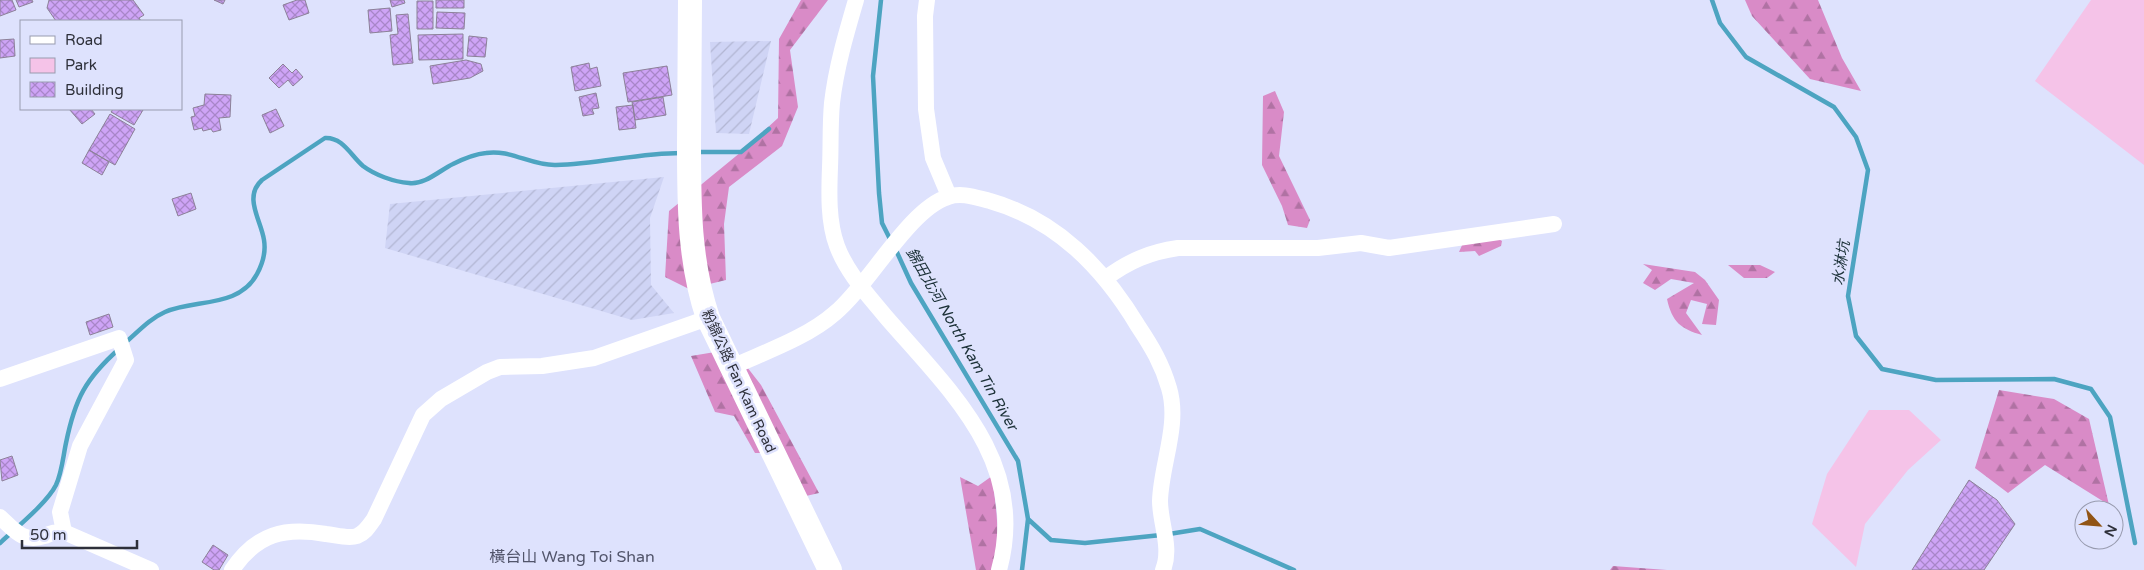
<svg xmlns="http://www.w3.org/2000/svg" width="2144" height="570" viewBox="0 0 2144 570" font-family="'Varela Round','Noto Sans TC',sans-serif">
<defs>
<pattern id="industrial-furrows" width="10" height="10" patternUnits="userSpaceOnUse" patternTransform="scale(1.25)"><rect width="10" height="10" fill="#cfd4f5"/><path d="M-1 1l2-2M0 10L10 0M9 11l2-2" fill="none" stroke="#b2b6d3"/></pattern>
<pattern id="forest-firs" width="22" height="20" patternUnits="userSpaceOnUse" patternTransform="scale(1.25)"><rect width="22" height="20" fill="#d98bc7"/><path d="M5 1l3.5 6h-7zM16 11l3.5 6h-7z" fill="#b072a3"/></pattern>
<pattern id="building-cross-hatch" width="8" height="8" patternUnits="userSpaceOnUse" patternTransform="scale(1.25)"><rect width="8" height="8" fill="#cea4f6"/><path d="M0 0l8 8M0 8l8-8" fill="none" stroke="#a886c8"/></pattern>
</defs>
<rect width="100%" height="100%" fill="#dee2fd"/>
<path fill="url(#industrial-furrows)" d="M 771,41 L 749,134 L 716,133 L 710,42 Z
M 664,177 L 650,218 L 651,285 L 674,313 L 632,320 L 385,248 L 390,204 Z"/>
<path fill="#f5c3e8" d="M 2091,0 L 2144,0 L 2144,165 L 2035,81 Z
M 1869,410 L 1909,410 L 1941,440 L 1908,470 L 1865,524 L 1856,567 L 1812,524 L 1827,474 Z"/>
<path fill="url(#forest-firs)" d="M 801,0 L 828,0 L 790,50 L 798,107 L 782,146 L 729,187 L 724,224 L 726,280 L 689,289 L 665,277 L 669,211 L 741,152 L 778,118 L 779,39 Z
M 1745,0 L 1818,0 L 1842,58 L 1861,91 L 1810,79 L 1752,16 Z
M 1275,91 L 1284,112 L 1279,156 L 1310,220 L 1307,228 L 1288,225 L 1282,206 L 1262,165 L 1263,96 Z
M 1487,233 L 1502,241 L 1501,246 L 1479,256 L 1475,251 L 1459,252 L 1463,243 Z
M 1643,264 L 1695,272 L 1705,280 L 1719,300 L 1716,325 L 1702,324 L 1707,304 L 1691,300 L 1686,313 L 1702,335 C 1681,329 1672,322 1667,299 L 1694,283 L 1671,279 L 1655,290 L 1643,283 L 1652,270 Z
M 1728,265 L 1760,265 L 1775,272 L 1767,278 L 1744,278 Z
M 733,349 L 761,385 L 819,493 L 806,496 L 785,452 L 755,453 L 734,416 L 715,412 L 691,356 Z
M 1999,390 L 2054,399 L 2089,419 L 2109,505 L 2045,465 L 2008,493 L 1975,468 Z
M 992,476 C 995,499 1003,550 992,570 L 976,570 L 960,477 L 978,486 Z
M 1613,566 L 1667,570 L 1610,570 Z"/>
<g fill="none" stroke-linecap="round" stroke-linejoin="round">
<path stroke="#4da4c1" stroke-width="4.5" d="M 881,0 L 873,76 L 879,193 L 882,223 L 891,241
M 1712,0 L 1720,23 L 1746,57 L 1834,107 L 1856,137 L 1868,170 L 1848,296 L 1856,336 L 1882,369 L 1936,380 L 2054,379 L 2091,389 L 2110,417 L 2135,543
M 696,152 L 741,152 L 769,129
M 895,248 L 911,283 L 1018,461 L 1028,519 L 1022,570
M 125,343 C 138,332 149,319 165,312 C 195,299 239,308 257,274 C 263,263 266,252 264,240 C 261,220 243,197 262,180 L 325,138 C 343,137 351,156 363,166 C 375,175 394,182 409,183 C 425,185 440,170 453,164 C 463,159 475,154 486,153 C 510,149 532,166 556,165 C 598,164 639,153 681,153
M 1028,519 L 1051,540 L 1085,543 L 1161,535
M 1169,534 L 1200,529 L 1294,570
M 0,543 C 16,528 47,503 56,485 C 62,472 63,457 66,443 C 75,399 85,379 120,348"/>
</g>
<path fill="url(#building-cross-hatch)" stroke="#8c8198" d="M 0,0 L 12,0 L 16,10 L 0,16 Z
M 16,0 L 32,0 L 33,2 L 19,7 Z
M 49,0 L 133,0 L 144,15 L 139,18 L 141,21 L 56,21 L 47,8 Z
M 214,0 L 225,0 L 223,4 Z
M 297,0 L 305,0 L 309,13 L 289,20 L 283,5 Z
M 390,0 L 404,0 L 405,3 L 392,7 Z
M 436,0 L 464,0 L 464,8 L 436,8 Z
M 417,1 L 433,1 L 433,29 L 417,29 Z
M 390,8 L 392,31 L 370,33 L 368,10 Z
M 437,12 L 465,13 L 464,29 L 436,28 Z
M 408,14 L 413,63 L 393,65 L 390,35 L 398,34 L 396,15 Z
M 463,34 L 463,59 L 419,60 L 418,35 Z
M 469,36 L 487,38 L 485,57 L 467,56 Z
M 14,39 L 15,56 L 0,58 L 0,40 Z
M 466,60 L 481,64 L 483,71 L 470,78 L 433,84 L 430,66 Z
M 589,63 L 590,69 L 597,67 L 601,86 L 575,91 L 571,67 Z
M 283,64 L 292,73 L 296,69 L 303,77 L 293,86 L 288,80 L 279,88 L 269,78 Z
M 667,66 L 672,95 L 628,102 L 623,73 Z
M 596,93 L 599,108 L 592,109 L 594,114 L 583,116 L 579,97 Z
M 205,94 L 231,95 L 230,117 L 219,118 L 221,130 L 213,132 L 211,129 L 203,131 L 202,128 L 194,130 L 191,117 L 195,116 L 193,108 L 204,105 Z
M 663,97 L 666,115 L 635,120 L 632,102 Z
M 633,105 L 636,128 L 619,130 L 616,107 Z
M 69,109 L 91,109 L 95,114 L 82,124 Z
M 113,109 L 140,109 L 143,110 L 134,125 L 111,112 Z
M 276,109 L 284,126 L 270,133 L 262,115 Z
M 110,114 L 135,129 L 115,165 L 89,150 Z
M 89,150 L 109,162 L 102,175 L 82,163 Z
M 191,193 L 196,209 L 178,216 L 172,199 Z
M 109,314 L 113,327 L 90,335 L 86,322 Z
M 12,456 L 18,475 L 2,481 L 0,460 Z
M 1969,480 L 1997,500 L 2015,524 L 1984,570 L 1912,570 Z
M 213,545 L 228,555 L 219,570 L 214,570 L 202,562 Z"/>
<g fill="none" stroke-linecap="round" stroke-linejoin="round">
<path stroke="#fff" stroke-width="16" d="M 856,0 C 846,34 836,68 832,103 C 830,124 831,146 830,167 C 829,193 828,222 837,246 C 847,273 868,295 886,317 C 950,391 1029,462 999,570
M 927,0 L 925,16 L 926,109 L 933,158 L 949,196
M 1106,278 C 1129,261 1150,252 1178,248 L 1318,248 L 1361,243 L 1389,248 L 1554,224
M 732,367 C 765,352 808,337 835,313 C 869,285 909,209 948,197 C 962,192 977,198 990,201 C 1057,220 1103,268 1138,326 C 1152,347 1162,364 1169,388 C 1180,425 1161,464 1160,501 C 1160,523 1172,548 1163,570
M 0,379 L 119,338 L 126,360 L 80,446 L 60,512 L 64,532
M 0,517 C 15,531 23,543 45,536 C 51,533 57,531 64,532 L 151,570
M 232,570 C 257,533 285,527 326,534 C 336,535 348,539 357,536 C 365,533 369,526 374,519 L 423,415 L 441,399 L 487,372 L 500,367 L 542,366 L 594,358 L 708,318"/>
<path stroke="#fff" stroke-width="24" d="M 690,0 C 690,48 689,97 689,145 C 689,204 689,262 708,318 L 830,570"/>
</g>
<g text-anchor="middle" stroke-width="5" stroke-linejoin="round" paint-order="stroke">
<g font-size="14" fill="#2e303a" stroke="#dee2fd">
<text transform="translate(739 381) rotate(65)" y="5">粉錦公路 Fan Kam Road</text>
</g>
<g font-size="15" font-style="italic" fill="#1b3037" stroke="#dee2fd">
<text transform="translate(1841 263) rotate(-81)" y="5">水淋坑</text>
<text transform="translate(962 339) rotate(60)" y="5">錦田北河 North Kam Tin River</text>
</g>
<g font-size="16" fill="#52556b" stroke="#dee2fd">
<text x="572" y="562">橫台山 Wang Toi Shan</text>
</g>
</g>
<rect x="20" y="20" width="162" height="90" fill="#dee2fd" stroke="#989baf"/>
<rect x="30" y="36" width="25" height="8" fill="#ffffff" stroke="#989baf"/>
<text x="65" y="45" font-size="15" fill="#2e303a">Road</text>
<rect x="30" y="58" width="25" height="15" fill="#f5c3e8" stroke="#989baf"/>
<text x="65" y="70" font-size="15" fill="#2e303a">Park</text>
<rect x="30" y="82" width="25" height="15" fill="url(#building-cross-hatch)" stroke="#989baf"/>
<text x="65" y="95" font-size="15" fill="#2e303a">Building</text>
<g transform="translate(2099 525) rotate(116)"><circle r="24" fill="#dee2fd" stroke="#989baf"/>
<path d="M0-4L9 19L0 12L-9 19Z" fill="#915415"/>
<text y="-8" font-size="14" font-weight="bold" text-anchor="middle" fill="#2e303a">N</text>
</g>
<path d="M22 540v8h115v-8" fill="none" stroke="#2e303a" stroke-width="2.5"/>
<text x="30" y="540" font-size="15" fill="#2e303a" stroke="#dee2fd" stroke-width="4" paint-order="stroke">50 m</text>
</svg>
